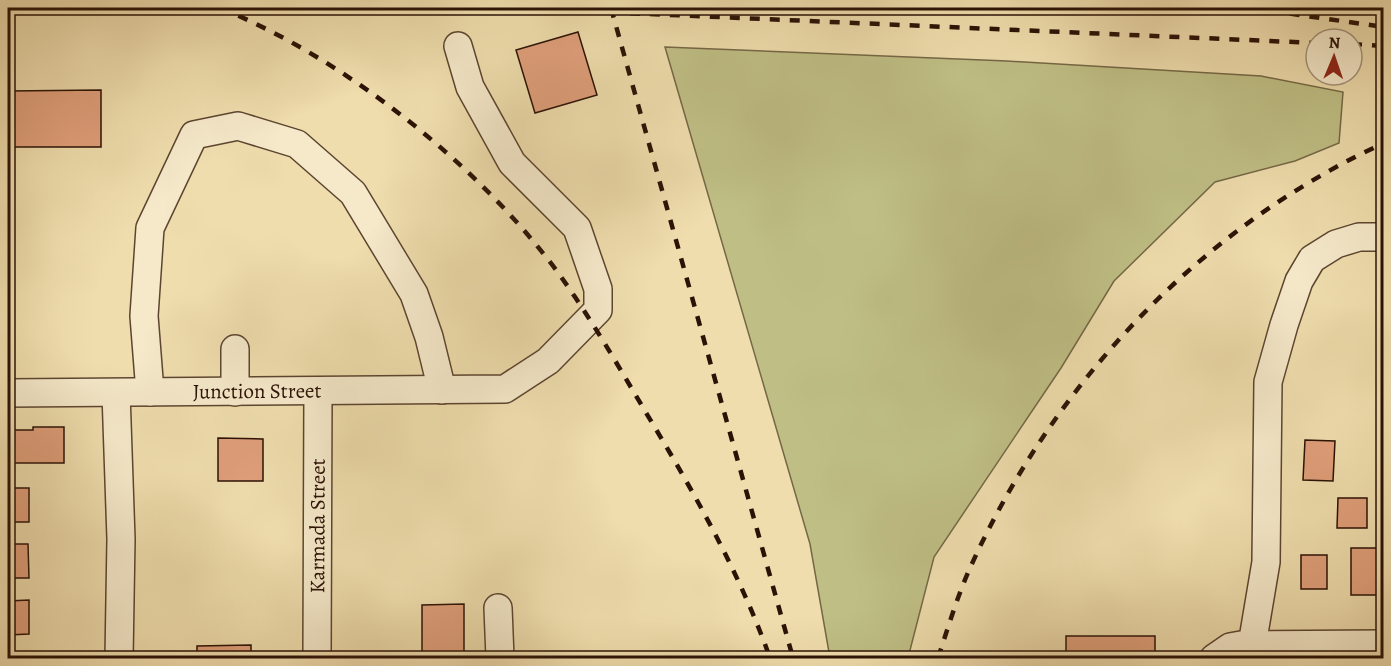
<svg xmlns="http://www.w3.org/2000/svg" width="1391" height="666" viewBox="0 0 1391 666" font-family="Alegreya,serif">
<rect width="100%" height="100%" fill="#efddad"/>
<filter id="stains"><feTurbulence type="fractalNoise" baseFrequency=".00333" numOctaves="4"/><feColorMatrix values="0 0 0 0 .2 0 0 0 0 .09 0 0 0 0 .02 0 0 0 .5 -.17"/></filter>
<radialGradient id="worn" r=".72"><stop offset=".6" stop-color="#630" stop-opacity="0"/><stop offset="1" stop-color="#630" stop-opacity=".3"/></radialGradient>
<path fill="#bfbf85" stroke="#756846" stroke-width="1.5" d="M 665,47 L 1007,61 L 1261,76 L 1343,92 L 1339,143 L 1295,161 L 1215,182 L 1114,281 L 1061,368 L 934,557 L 908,658 L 830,658 L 810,544 Z"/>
<path fill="#df9f7a" stroke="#2b1206" stroke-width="1.5" d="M 578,32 L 597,95 L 535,113 L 516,50 Z
M 101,90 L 101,147 L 8,147 L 8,91 Z
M 33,427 L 64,427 L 64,463 L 8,463 L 8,430 L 33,430 Z
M 218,438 L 263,439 L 263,481 L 218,481 Z
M 1305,440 L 1335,441 L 1333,481 L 1303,480 Z
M 8,488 L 29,488 L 29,522 L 8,522 Z
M 1338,498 L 1367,498 L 1367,528 L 1337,528 Z
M 8,544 L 28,544 L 29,578 L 8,578 Z
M 1351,548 L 1384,548 L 1384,595 L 1351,595 Z
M 1301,555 L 1327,555 L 1327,589 L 1301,589 Z
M 29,600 L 29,634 L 8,635 L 8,601 Z
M 464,604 L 464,658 L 422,658 L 422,605 Z
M 1066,636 L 1155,636 L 1155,658 L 1066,658 Z
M 251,645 L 251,658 L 197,658 L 197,646 Z"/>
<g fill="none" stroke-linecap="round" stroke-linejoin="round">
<g stroke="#5c4530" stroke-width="30">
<g id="minor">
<path d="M 150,392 L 144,316 L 150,228 L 194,135 L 238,126 L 297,144 L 353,193 L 414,294 L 429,337 L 442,390"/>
<path d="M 235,392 L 235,349"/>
<path id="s1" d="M 8,393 L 505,389 L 548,361 L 598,310 L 598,289 L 577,228 L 512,163 L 470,87 L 458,46"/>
<path d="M 116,393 L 121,539 L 119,658"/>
<path d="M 498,608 L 500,658"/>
<path d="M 1252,645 L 1266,562 L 1268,382 L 1284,325 L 1299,281 L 1312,259 L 1336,244 L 1359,237 L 1384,237"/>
<path id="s2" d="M 317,658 L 318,392"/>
<path d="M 1214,658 L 1230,647 L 1241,645 L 1384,644"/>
</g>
</g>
<use href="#minor" stroke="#f5e9ca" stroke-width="27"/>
<path stroke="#2b1206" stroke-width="4.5" stroke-dasharray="10 10" stroke-linecap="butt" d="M 220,8 C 344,58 479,165 559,274 C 595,324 625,378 657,431 C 700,503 742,579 770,658
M 510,8 L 1316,43
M 611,8 L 793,658
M 1250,8 L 1384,27
M 1352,44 L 1384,46
M 938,658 C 948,628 957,597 970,568 C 1053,384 1199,228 1384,143"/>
</g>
<g text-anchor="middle" stroke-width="6" stroke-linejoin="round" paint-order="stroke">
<g font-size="21" fill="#2b1206" stroke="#f5e9ca">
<text dy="7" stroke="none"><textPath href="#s1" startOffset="249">Junction Street</textPath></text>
<text dy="7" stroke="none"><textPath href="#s2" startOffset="132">Karmada Street</textPath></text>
</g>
</g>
<rect width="1391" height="666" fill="none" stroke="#efddad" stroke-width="30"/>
<rect x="9" y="9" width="1373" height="648" fill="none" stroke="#2b1206" stroke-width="3"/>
<rect x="15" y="15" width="1361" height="636" fill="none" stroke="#2b1206" stroke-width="1.5"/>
<g transform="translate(1334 57) rotate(2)"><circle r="28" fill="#f5e9ca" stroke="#a4937c" stroke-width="1.5"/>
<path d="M0-4.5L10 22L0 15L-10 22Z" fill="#8f2418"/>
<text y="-9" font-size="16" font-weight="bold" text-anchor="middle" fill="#2b1206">N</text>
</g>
<rect width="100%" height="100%" filter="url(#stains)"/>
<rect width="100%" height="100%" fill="url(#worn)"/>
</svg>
